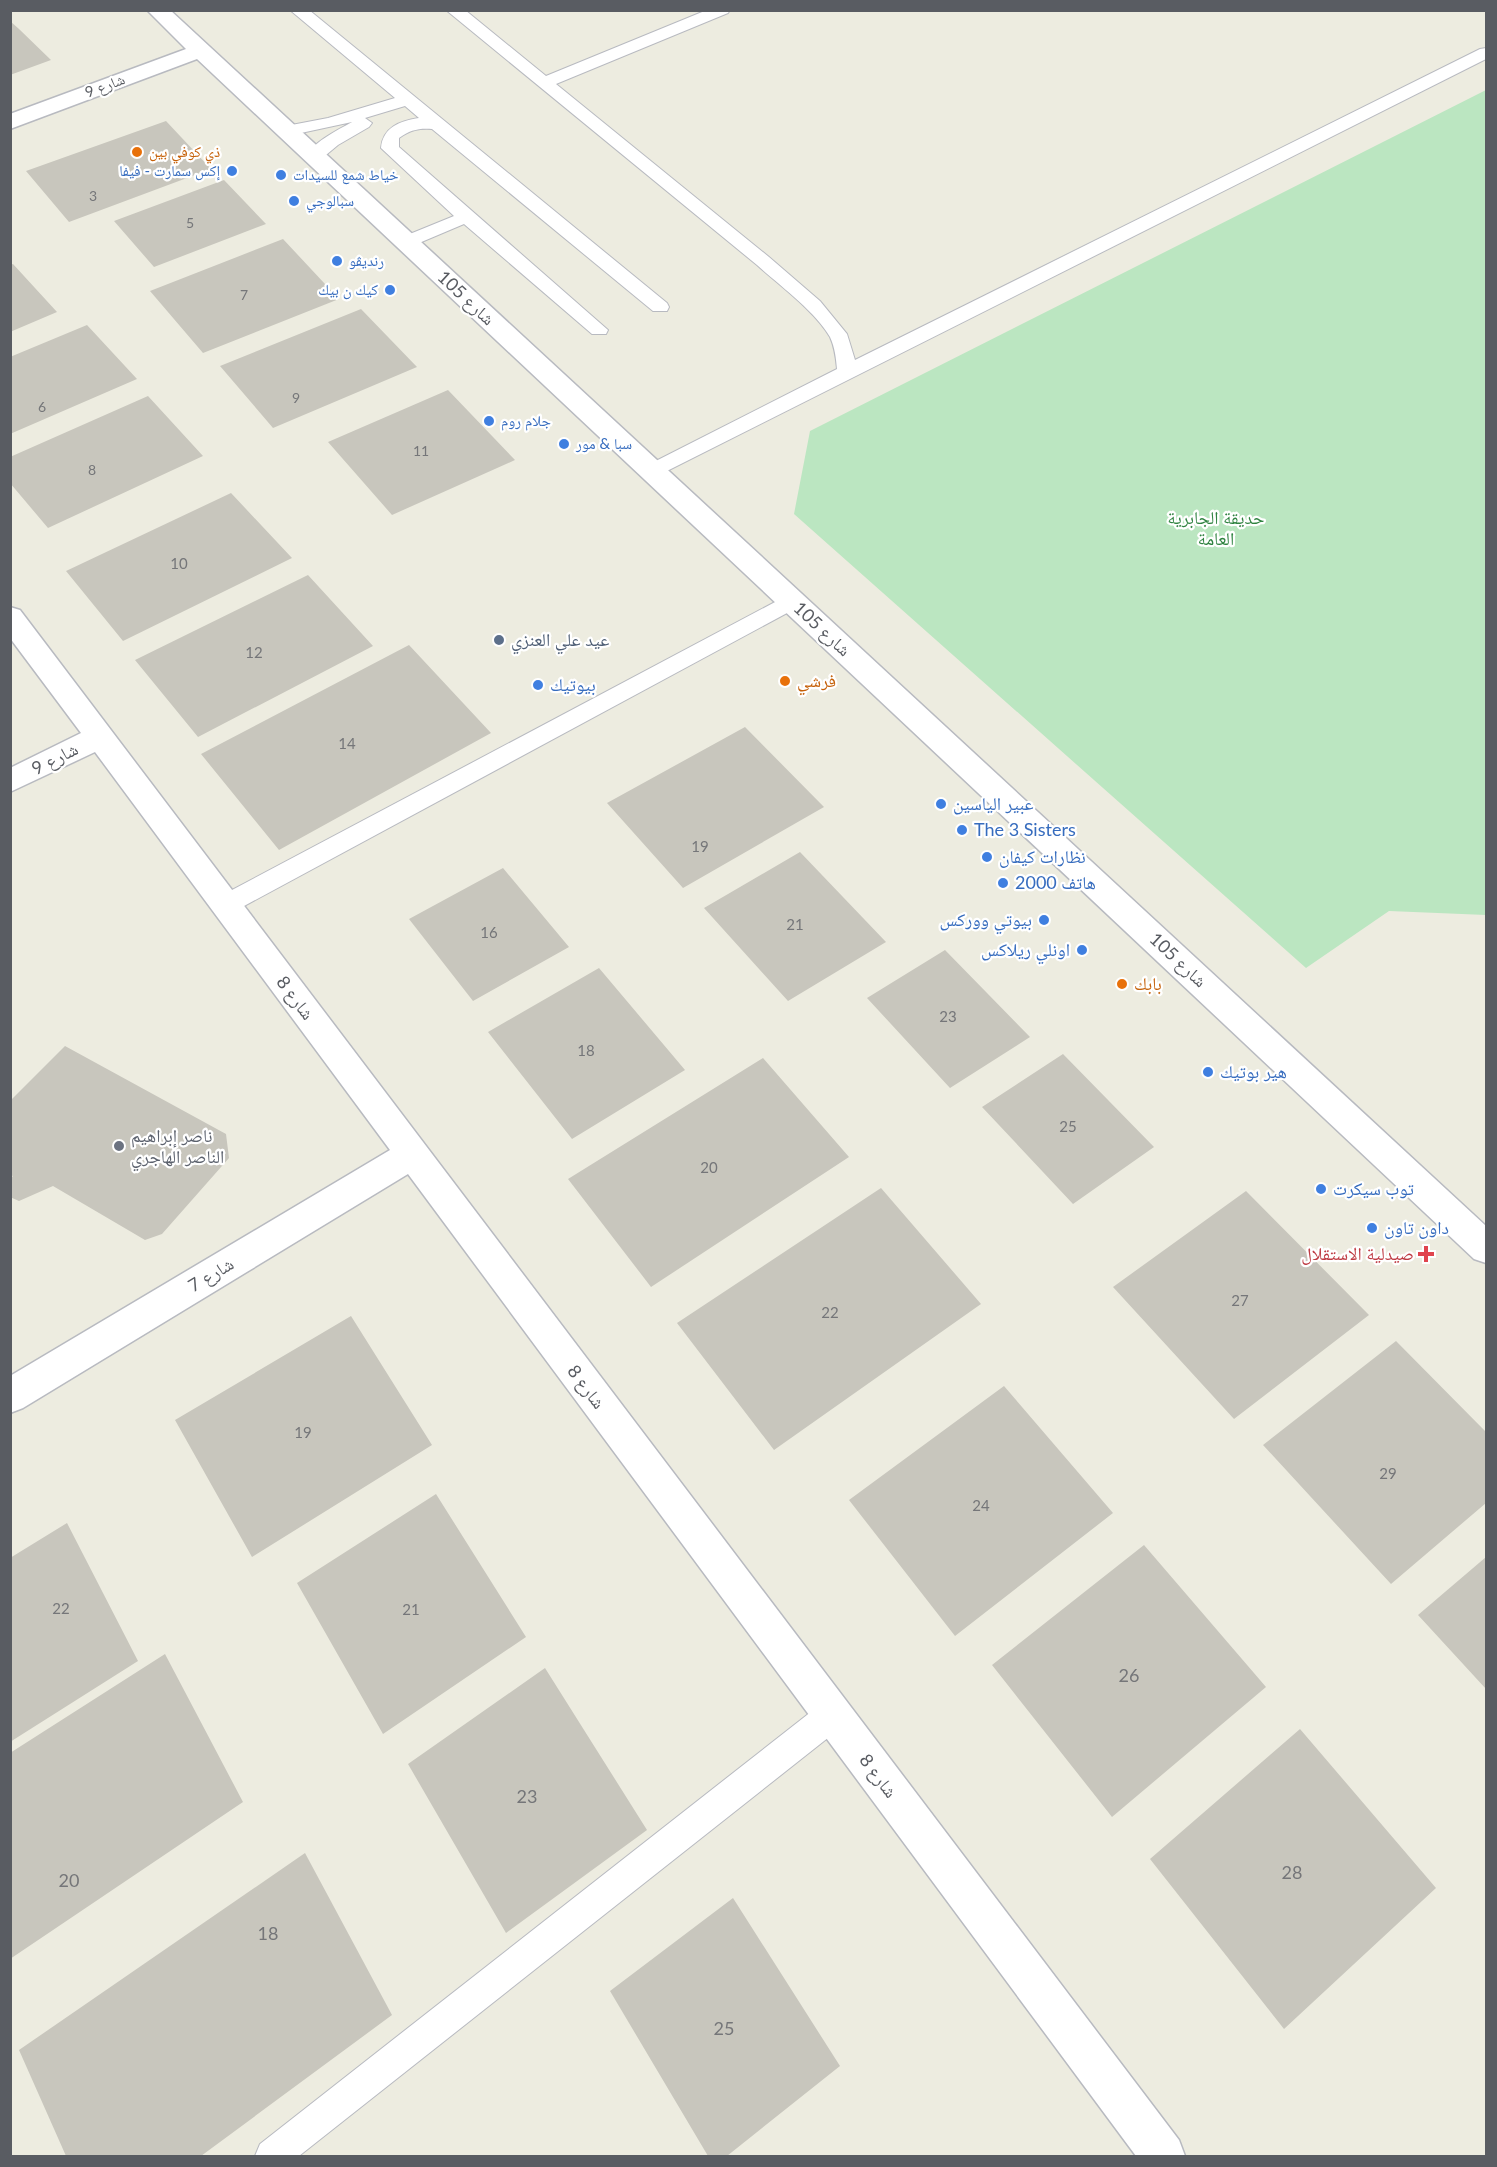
<svg xmlns="http://www.w3.org/2000/svg" width="1497" height="2167" viewBox="0 0 1497 2167" font-family="Lato,'Noto Naskh Arabic',sans-serif">
<rect width="100%" height="100%" fill="#edece0"/>
<path fill="#bbe6c1" d="M 1486,90 L 1486,915 L 1389,911 L 1306,968 L 794,514 L 810,431 Z"/>
<path fill="#c8c6bd" d="M 10,21 L 19,29 L 51,60 L 10,75 Z
M 166,121 L 211,169 L 69,222 L 26,171 Z
M 224,180 L 266,224 L 154,267 L 114,221 Z
M 283,239 L 339,299 L 203,353 L 150,291 Z
M 13,264 L 57,312 L 10,332 L 10,265 Z
M 361,309 L 417,367 L 273,428 L 220,366 Z
M 87,325 L 137,379 L 10,434 L 10,357 Z
M 448,390 L 515,460 L 392,515 L 328,442 Z
M 148,396 L 203,456 L 48,528 L 10,483 L 10,457 Z
M 231,493 L 292,558 L 123,641 L 66,571 Z
M 308,575 L 373,646 L 198,737 L 135,660 Z
M 409,645 L 491,733 L 279,850 L 201,754 Z
M 745,727 L 824,807 L 683,888 L 607,803 Z
M 800,852 L 886,942 L 788,1001 L 704,908 Z
M 503,868 L 569,947 L 473,1001 L 409,919 Z
M 945,950 L 1030,1037 L 950,1088 L 867,998 Z
M 599,968 L 685,1070 L 572,1139 L 488,1032 Z
M 65,1046 L 226,1134 L 229,1158 L 162,1234 L 145,1240 L 53,1186 L 19,1201 L 10,1197 L 10,1179 L 13,1176 L 10,1175 L 10,1101 Z
M 1063,1054 L 1154,1147 L 1073,1204 L 982,1107 Z
M 763,1058 L 849,1157 L 651,1287 L 568,1179 Z
M 881,1188 L 981,1304 L 774,1450 L 677,1323 Z
M 1246,1191 L 1369,1315 L 1234,1419 L 1113,1287 Z
M 351,1316 L 432,1445 L 252,1557 L 175,1420 Z
M 1396,1341 L 1486,1432 L 1486,1503 L 1391,1584 L 1263,1445 Z
M 1004,1386 L 1113,1513 L 955,1636 L 849,1500 Z
M 436,1494 L 526,1637 L 383,1734 L 297,1583 Z
M 67,1523 L 138,1661 L 10,1742 L 10,1558 Z
M 1144,1545 L 1266,1687 L 1112,1817 L 992,1665 Z
M 1486,1557 L 1486,1689 L 1418,1615 Z
M 165,1654 L 243,1802 L 10,1959 L 10,1753 Z
M 545,1668 L 647,1830 L 506,1933 L 408,1764 Z
M 1300,1729 L 1436,1888 L 1284,2029 L 1150,1859 Z
M 305,1853 L 392,2015 L 201,2156 L 66,2156 L 19,2050 Z
M 733,1898 L 840,2066 L 727,2156 L 708,2156 L 610,1991 Z"/>
<g fill="none" stroke-linecap="round" stroke-linejoin="round">
<g stroke="#b8bac0" stroke-width="2">
<path id="service" d="M 290,10 L 309,10 L 667,303 L 669,307 L 667,311 L 653,311 L 432,129 C 419,128 410,130 399,138 L 399,147 L 608,330 L 606,334 L 592,334 L 464,224 L 412,246 L 400,246 L 397,242 L 400,238 L 454,216 L 381,148 C 383,127 400,121 419,118 L 405,106 L 365,118 L 372,123 L 369,127 L 338,145 L 320,160 L 308,160 L 305,156 C 317,140 336,131 352,122 L 287,136 L 281,135 L 278,131 L 281,127 L 328,118 L 395,98 Z
M 446,10 L 465,10 L 546,76 L 707,10 L 730,10 L 728,13 L 556,84 L 769,257 L 820,301 L 847,334 L 855,360 L 1480,49 L 1486,48 L 1486,59 L 653,478 L 646,476 L 643,471 L 646,466 L 837,369 C 836,358 835,348 830,337 C 815,311 779,285 757,265 Z
M 792,593 L 800,596 L 803,601 L 800,606 L 233,912 L 225,915 L 217,912 L 213,905 L 217,898 Z
M 832,1699 L 843,1704 L 848,1715 L 843,1726 L 299,2156 L 255,2156 L 260,2144 L 821,1704 Z"/>
</g>
<g stroke="#b8bac0" stroke-width="3">
<path id="minor" d="M 147,10 L 170,10 L 1486,1226 L 1486,1263 L 1474,1259 L 197,59 L 10,129 L 10,114 L 186,49 Z
M 10,607 L 20,610 L 1179,2140 L 1185,2156 L 1136,2156 L 408,1174 L 23,1408 L 10,1413 L 10,1376 L 390,1150 L 95,752 L 10,792 L 10,768 L 81,733 L 10,638 Z"/>
</g>
<use href="#service" fill="#fff" fill-rule="evenodd"/>
<use href="#minor" fill="#fff" fill-rule="evenodd"/>
</g>
<g fill="#e8710a" stroke="#fff" stroke-width="2">
<circle cx="137" cy="152" r="6"/>
<circle cx="785" cy="681" r="6"/>
<circle cx="1122" cy="984" r="6"/>
</g>
<g fill="#3f7fe0" stroke="#fff" stroke-width="2">
<circle cx="232" cy="171" r="6"/>
<circle cx="281" cy="175" r="6"/>
<circle cx="294" cy="201" r="6"/>
<circle cx="337" cy="261" r="6"/>
<circle cx="390" cy="290" r="6"/>
<circle cx="489" cy="421" r="6"/>
<circle cx="564" cy="444" r="6"/>
<circle cx="538" cy="685" r="6"/>
<circle cx="941" cy="804" r="6"/>
<circle cx="962" cy="830" r="6"/>
<circle cx="987" cy="857" r="6"/>
<circle cx="1003" cy="883" r="6"/>
<circle cx="1044" cy="920" r="6"/>
<circle cx="1082" cy="950" r="6"/>
<circle cx="1208" cy="1072" r="6"/>
<circle cx="1321" cy="1189" r="6"/>
<circle cx="1372" cy="1228" r="6"/>
</g>
<circle fill="#5c6f8a" stroke="#fff" stroke-width="2" cx="499" cy="640" r="6"/>
<circle fill="#6b7280" stroke="#fff" stroke-width="2" cx="119" cy="1146" r="6"/>
<path fill="#e0444e" stroke="#fff" stroke-width="2" d="M1423 1245h6v6h6v6h-6v6h-6v-6h-6v-6h6z"/>
<g text-anchor="middle" stroke-width="4.5" stroke-linejoin="round" paint-order="stroke">
<g font-size="14" fill="#757679">
<text x="93" y="201">3</text>
<text x="190" y="228">5</text>
<text x="244" y="300">7</text>
<text x="296" y="403">9</text>
<text x="42" y="412">6</text>
<text x="421" y="456">11</text>
<text x="92" y="475">8</text>
</g>
<g font-size="15" fill="#595c62" stroke="#fff">
<text transform="translate(105 86) rotate(-21)" y="5">شارع 9</text>
</g>
<g font-size="15" fill="#c56008" stroke="#fff" text-anchor="start">
<text x="149" y="157">ذي كوفي بين</text>
</g>
<g font-size="15" fill="#366cbe" stroke="#fff" text-anchor="start">
<text x="220" y="176" text-anchor="end">إكس سمارت - فيفا</text>
<text x="293" y="180">خياط شمع للسيدات</text>
<text x="306" y="206">سبالوجي</text>
<text x="349" y="266">رنديڤو</text>
<text x="378" y="295" text-anchor="end">كيك ن بيك</text>
<text x="501" y="426">جلام روم</text>
<text x="576" y="449">سبا &amp; مور</text>
</g>
<g font-size="15" fill="#757679">
<text x="179" y="569">10</text>
<text x="254" y="658">12</text>
<text x="347" y="749">14</text>
<text x="700" y="852">19</text>
<text x="795" y="930">21</text>
<text x="489" y="938">16</text>
<text x="948" y="1022">23</text>
<text x="586" y="1056">18</text>
<text x="1068" y="1132">25</text>
<text x="709" y="1173">20</text>
<text x="1240" y="1306">27</text>
<text x="830" y="1318">22</text>
<text x="303" y="1438">19</text>
<text x="1388" y="1479">29</text>
<text x="981" y="1511">24</text>
<text x="61" y="1614">22</text>
<text x="411" y="1615">21</text>
</g>
<g font-size="18" fill="#595c62" stroke="#fff">
<text transform="translate(466 298) rotate(43)" y="6">شارع 105</text>
<text transform="translate(822 629) rotate(43)" y="6">شارع 105</text>
<text transform="translate(55 759) rotate(-27)" y="6">شارع 9</text>
<text transform="translate(1178 960) rotate(43)" y="6">شارع 105</text>
<text transform="translate(295 998) rotate(53)" y="6">شارع 8</text>
<text transform="translate(211 1275) rotate(-31)" y="6">شارع 7</text>
<text transform="translate(586 1387) rotate(53)" y="6">شارع 8</text>
<text transform="translate(878 1776) rotate(53)" y="6">شارع 8</text>
</g>
<g font-size="18" fill="#2f8340" stroke="#fff">
<text x="1216" y="524">حديقة الجابرية<tspan x="1216" dy="21">العامة</tspan></text>
</g>
<g font-size="18" fill="#4e5e75" stroke="#fff" text-anchor="start">
<text x="511" y="646">عيد علي العنزي</text>
</g>
<g font-size="18" fill="#c56008" stroke="#fff" text-anchor="start">
<text x="797" y="687">فرشي</text>
<text x="1134" y="990">بابك</text>
</g>
<g font-size="18" fill="#366cbe" stroke="#fff" text-anchor="start">
<text x="550" y="691">بيوتيك</text>
<text x="953" y="810">عبير الياسين</text>
<text x="974" y="836">The 3 Sisters</text>
<text x="999" y="863">نظارات كيفان</text>
<text x="1015" y="889">هاتف 2000</text>
<text x="1032" y="926" text-anchor="end">بيوتي ووركس</text>
<text x="1070" y="956" text-anchor="end">اونلي ريلاكس</text>
<text x="1220" y="1078">هير بوتيك</text>
<text x="1333" y="1195">توب سيكرت</text>
<text x="1384" y="1234">داون تاون</text>
</g>
<g font-size="18" fill="#5b616d" stroke="#fff" text-anchor="start">
<text x="131" y="1142">ناصر إبراهيم<tspan x="131" dy="21">الناصر الهاجري</tspan></text>
</g>
<g font-size="18" fill="#be3a42" stroke="#fff" text-anchor="end">
<text x="1414" y="1260">صيدلية الاستقلال</text>
</g>
<g font-size="18" fill="#757679">
<text x="1129" y="1682">26</text>
<text x="527" y="1803">23</text>
<text x="1292" y="1879">28</text>
<text x="69" y="1887">20</text>
<text x="268" y="1940">18</text>
<text x="724" y="2035">25</text>
</g>
</g>
<rect width="1497" height="2167" fill="none" stroke="#595c62" stroke-width="24"/>
</svg>
